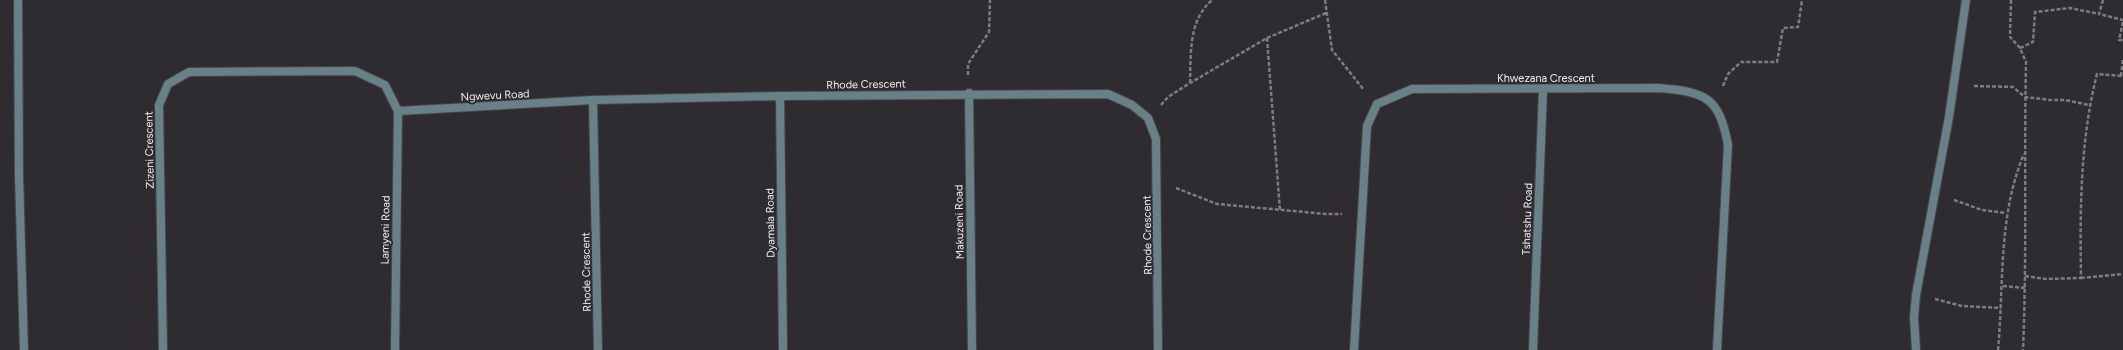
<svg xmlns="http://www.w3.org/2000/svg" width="2123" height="350" viewBox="0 0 2123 350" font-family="Figtree,sans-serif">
<rect width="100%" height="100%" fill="#2e2c30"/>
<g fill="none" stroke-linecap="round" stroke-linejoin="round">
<g stroke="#49474b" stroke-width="10">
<path id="street" d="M 18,0 L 19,175 L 24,350
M 969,93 L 972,350
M 780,96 L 783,350
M 593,100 L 598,350
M 398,111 L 593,100 L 780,96 L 1108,94 L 1132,105 L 1148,118 L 1156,139 L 1158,350
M 163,350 L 159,105 L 168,84 L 189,72 L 355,71 L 385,85 L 398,111 L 395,350
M 1354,350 L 1367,126 L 1377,104 L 1412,89 L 1659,88 C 1706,92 1719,97 1728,145 L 1717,350
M 1533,350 L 1543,90
M 1916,350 L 1914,317 L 1916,295 L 1949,117 L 1966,0"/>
</g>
<path stroke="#7d7c7f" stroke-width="2.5" stroke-dasharray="4 2" stroke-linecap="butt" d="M 1325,0 L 1332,50 L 1364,90
M 2011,0 L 2010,37 L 2020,48 L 2026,62 C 2024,158 2027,254 2023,350
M 2103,0 L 2099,14 L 2123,20
M 2123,22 L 2119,40 L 2123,40
M 1267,38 L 1280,211
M 2020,48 L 2033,42 L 2035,12 L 2070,8 L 2099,14
M 968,75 L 968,64 L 989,32 L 990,0
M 2121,76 L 2123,58
M 1190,83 C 1191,54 1188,21 1212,0
M 1723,86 L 1728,74 L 1741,62 L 1777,62 L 1783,28 L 1798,27 L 1802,0
M 1974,86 L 2013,87 L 2025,97 L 2050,100 L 2065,100 L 2089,105
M 1161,105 L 1168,97 L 1190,83 L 1267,38 L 1326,13
M 1176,188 L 1217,204 L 1326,214 L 1342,214
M 1954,200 L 1982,210 L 2006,213
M 2025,276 L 2046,279 L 2081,278 C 2080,209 2080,141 2097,74 L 2123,76
M 2081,278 L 2123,274
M 2003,286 L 2025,288
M 1935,299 L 1962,306 L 2001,308
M 1998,350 C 2004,284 1998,215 2024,154"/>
<use href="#street" stroke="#678187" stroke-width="8"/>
</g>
<g text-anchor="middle" stroke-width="4" stroke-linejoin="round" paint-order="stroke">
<g font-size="11" fill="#edecee" stroke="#2e2c30">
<text x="1546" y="82">Khwezana Crescent</text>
<text transform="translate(866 84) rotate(-1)" y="4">Rhode Crescent</text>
<text transform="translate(495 95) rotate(-3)" y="4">Ngwevu Road</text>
<text transform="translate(149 150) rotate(-91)" y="4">Zizeni Crescent</text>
<text transform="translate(1527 219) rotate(-88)" y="4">Tshatshu Road</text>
<text transform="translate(959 222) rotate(-91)" y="4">Makuzeni Road</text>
<text transform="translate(770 223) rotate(-91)" y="4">Dyamala Road</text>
<text transform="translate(385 230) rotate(-89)" y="4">Lamyeni Road</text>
<text transform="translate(1147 235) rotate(-91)" y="4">Rhode Crescent</text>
<text transform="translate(586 272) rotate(-91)" y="4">Rhode Crescent</text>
</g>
</g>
</svg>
